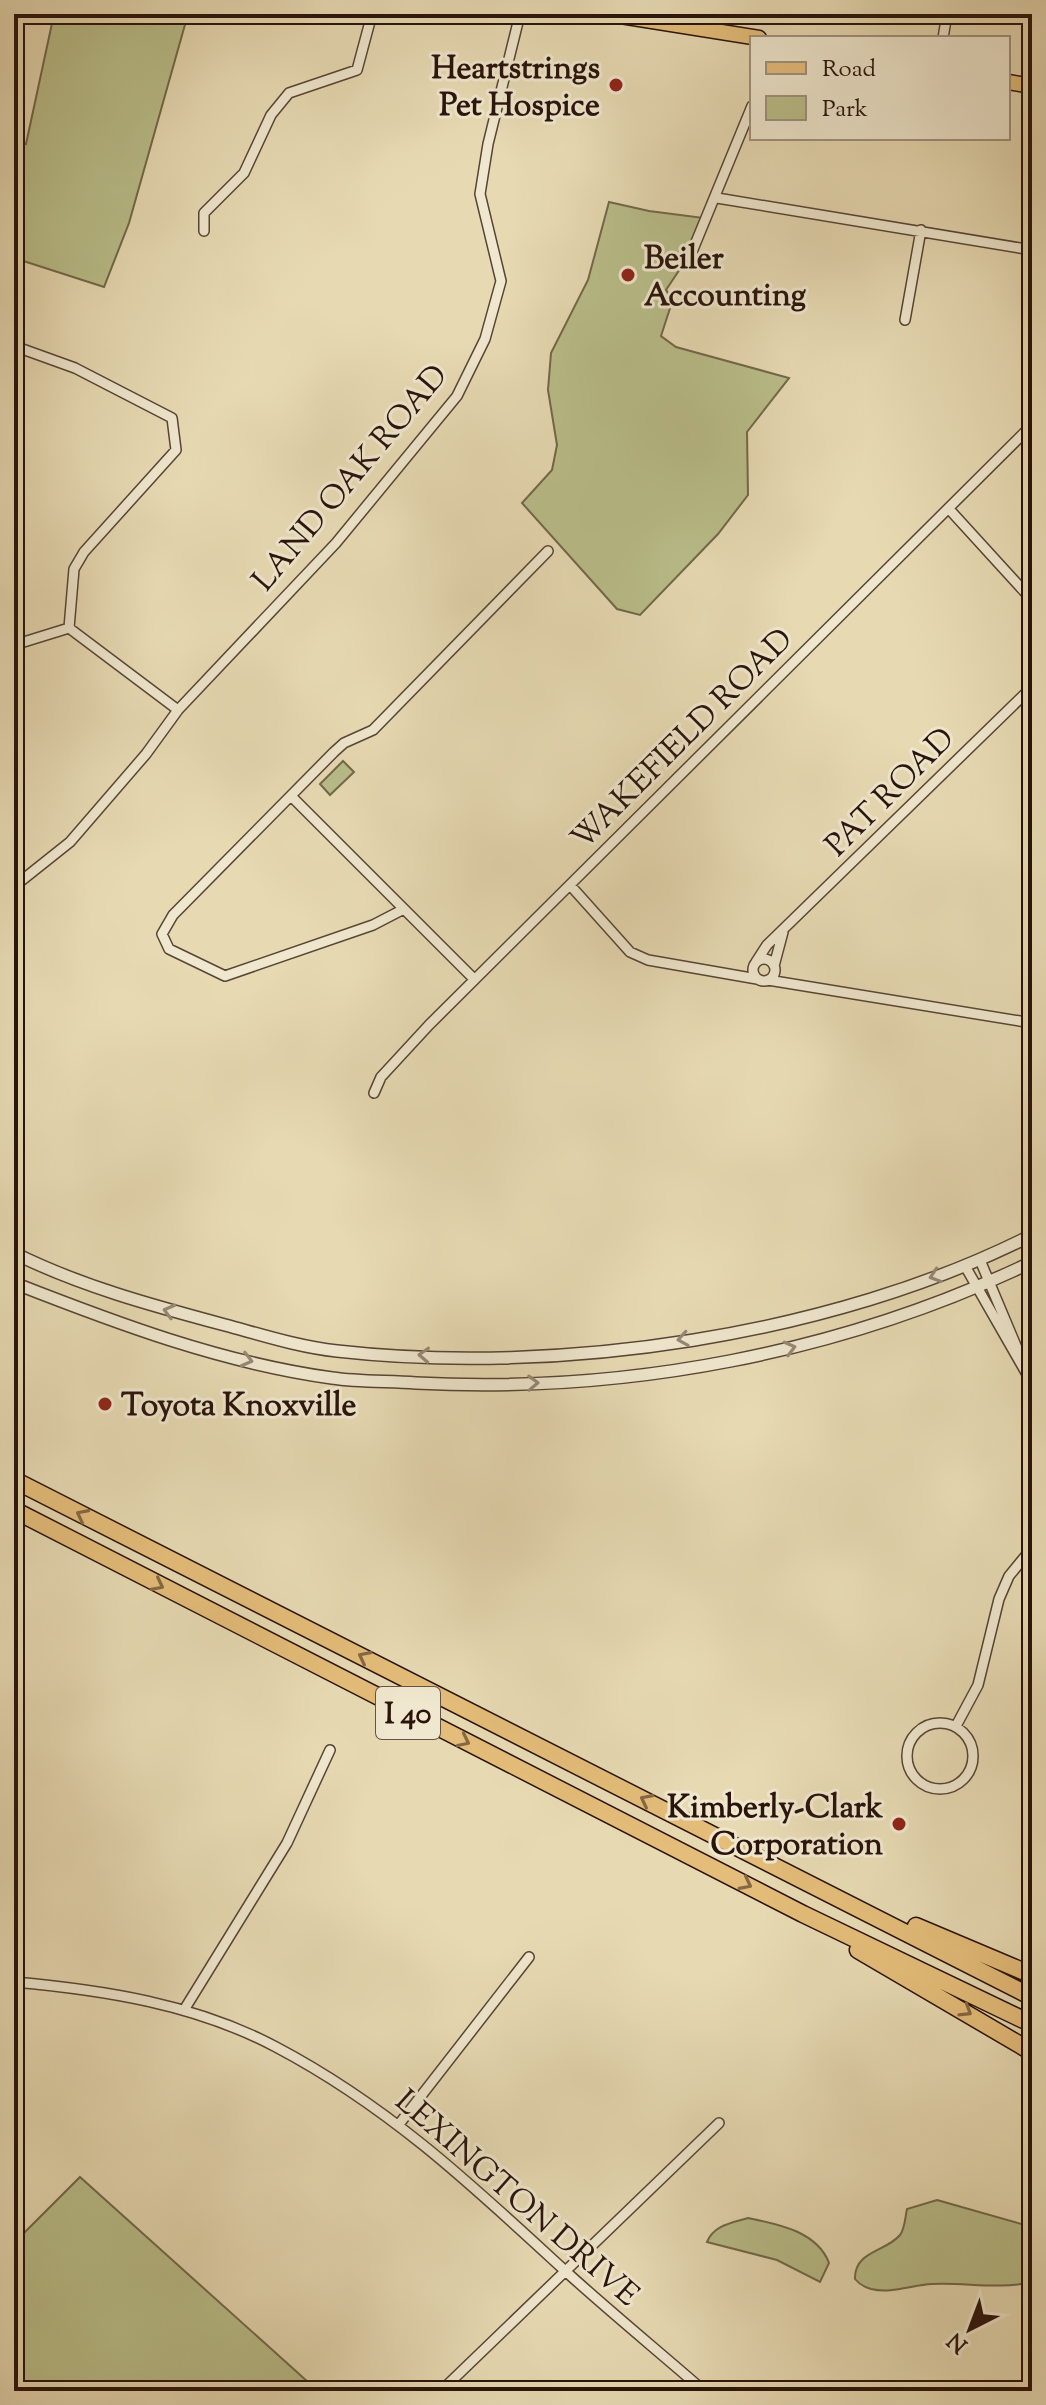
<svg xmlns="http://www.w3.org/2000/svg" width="1046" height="2405" viewBox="0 0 1046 2405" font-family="'Sorts Mill Goudy',serif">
<rect width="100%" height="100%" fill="#e7dab3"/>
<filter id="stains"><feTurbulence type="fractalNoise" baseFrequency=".0025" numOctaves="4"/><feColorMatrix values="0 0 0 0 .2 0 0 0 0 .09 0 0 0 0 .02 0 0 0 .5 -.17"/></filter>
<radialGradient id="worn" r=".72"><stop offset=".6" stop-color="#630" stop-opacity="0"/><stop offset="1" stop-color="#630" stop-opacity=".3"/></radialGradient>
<path fill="#b9be8a" stroke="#71684a" stroke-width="2" d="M 54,14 L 188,14 L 129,223 L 104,287 L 14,258 L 14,142 L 26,144 Z
M 609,202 L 649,211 L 704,218 L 688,257 L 666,290 L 673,299 L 661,336 L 676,347 L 789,378 L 747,432 L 748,495 L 718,534 L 640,615 L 617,609 L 522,503 L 552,470 L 557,445 L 548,390 L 551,353 L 588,280 Z
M 343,761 L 354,772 L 330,795 L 320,784 Z
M 80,2177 L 318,2391 L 14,2391 L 14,2243 Z
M 937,2200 L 1032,2227 L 1032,2282 C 999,2290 965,2282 932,2284 C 911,2285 892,2294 871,2289 C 864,2287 859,2284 855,2279 C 854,2251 886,2252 900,2235 C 905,2228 905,2218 907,2209 Z
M 748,2218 C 777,2224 817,2231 829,2263 L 820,2282 L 777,2260 L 707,2242 C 714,2225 732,2223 748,2218 Z"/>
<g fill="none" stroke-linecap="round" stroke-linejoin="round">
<g stroke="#584535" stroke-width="12">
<path id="minor" d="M 714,31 L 717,14
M 943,38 L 947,14
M 717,198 L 1032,250
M 204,231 L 204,213 L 244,173 L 271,115 L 289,93 L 357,70 L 372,14
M 687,264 L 752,106
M 905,320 L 921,230
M 14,346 L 75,368 L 172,418 L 176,450 L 84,552 L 74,569 L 69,628
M 949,509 L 1032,600
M 69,628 L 178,710
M 14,645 L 69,628
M 291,796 L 474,979
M 14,882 L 21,881 L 70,842 L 146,754 L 178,710 L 336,543 L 457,396 L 485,339 L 501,281 L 480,194 L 488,144 L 520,14
M 570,885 L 630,952 L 648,960 L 757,979
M 402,910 L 373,925 L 225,976 L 169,949 L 162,934 L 173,915 L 334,752 L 344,743 L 373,730 L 548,551
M753 970a11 11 0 1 1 22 0a11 11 0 1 1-22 0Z
M 756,962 L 767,945 L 1032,687
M 774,966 L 783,932
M 768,980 L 1032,1023
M 374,1093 L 381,1077 L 429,1025 L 1032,425
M 980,1260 L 1022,1360
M 965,1266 L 1032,1383
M907 1756a33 33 0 1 1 66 0a33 33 0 1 1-66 0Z
M 956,1726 L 978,1685 L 999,1599 L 1009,1576 L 1032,1548
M 14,1982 C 104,1990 195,2004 276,2047 C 388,2106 471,2184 562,2268 C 608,2310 657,2350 704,2391
M 184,2010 L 287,1843 L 330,1750
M 400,2123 L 529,1957
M 441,2391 L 719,2123"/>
</g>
<g stroke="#584535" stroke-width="14">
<path id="tertiary" d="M 14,1253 C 80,1286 154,1306 225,1325 C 262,1335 299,1347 337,1351 C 558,1376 833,1336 1032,1235
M 14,1283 C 116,1323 222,1363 332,1378 C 359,1382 388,1381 416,1383 C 626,1394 842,1353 1032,1262"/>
</g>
<g stroke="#29130b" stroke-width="17">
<path id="primary" d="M 608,14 L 759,38
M 1008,82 L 1032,86"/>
</g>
<g stroke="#29130b" stroke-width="19">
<path id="motorway" d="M 14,1480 L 1032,1997
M 14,1510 L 803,1914 L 1032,2024
M 916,1926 L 1032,1975
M 858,1950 L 1032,2052"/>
</g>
<use href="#minor" stroke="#efe7ce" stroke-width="9"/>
<use href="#tertiary" stroke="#efe7ce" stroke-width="11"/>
<use href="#primary" stroke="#e4bd7a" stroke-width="14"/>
<use href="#motorway" stroke="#e4bd7a" stroke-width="16"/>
</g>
<defs><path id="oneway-chevron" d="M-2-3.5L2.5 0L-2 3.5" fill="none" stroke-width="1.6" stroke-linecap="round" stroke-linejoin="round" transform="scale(2)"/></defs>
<g stroke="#968876">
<use href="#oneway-chevron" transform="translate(935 1276) rotate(162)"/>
<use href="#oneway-chevron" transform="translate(169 1311) rotate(-165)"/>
<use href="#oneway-chevron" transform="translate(683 1339) rotate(171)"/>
<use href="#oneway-chevron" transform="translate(790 1348) rotate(-15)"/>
<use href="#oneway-chevron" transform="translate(424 1355) rotate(-177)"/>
<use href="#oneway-chevron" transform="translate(247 1360) rotate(14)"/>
<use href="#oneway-chevron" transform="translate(533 1383) rotate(-2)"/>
</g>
<g stroke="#866842">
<use href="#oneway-chevron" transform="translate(82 1515) rotate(-153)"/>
<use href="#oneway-chevron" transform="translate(158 1585) rotate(27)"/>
<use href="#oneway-chevron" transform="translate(364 1657) rotate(-153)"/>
<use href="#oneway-chevron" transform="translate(464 1741) rotate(26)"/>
<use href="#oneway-chevron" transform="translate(646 1800) rotate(-153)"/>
<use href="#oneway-chevron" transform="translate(746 1884) rotate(27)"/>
<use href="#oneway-chevron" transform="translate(966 2011) rotate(32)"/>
</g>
<g fill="#8f2418" stroke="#efe7ce" stroke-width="3">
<circle cx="616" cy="85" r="8"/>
<circle cx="628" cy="275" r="8"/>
<circle cx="105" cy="1404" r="8"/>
<circle cx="899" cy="1824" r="8"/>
</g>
<g text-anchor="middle" stroke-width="6" stroke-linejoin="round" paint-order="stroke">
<rect fill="#efe7ce" stroke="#645346" stroke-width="2" x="376" y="1687" width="64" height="52" rx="6"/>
<g font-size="30" font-weight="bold" fill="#29130b">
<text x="408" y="1723">I 40</text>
</g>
<g font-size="32" font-weight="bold" fill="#29130b" stroke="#efe7ce" text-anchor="end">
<text x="600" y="78">Heartstrings<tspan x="600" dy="37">Pet Hospice</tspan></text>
<text x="644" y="268" text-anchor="start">Beiler<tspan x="644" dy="37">Accounting</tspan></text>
<text x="121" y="1415" text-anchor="start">Toyota Knoxville</text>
<text x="883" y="1817">Kimberly-Clark<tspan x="883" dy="37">Corporation</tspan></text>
</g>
<g font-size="32" fill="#29130b" stroke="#efe7ce">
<text transform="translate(349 477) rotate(-50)" y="11">LAND OAK ROAD</text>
<text transform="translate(681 738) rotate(-45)" y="11">WAKEFIELD ROAD</text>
<text transform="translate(889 791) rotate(-45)" y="11">PAT ROAD</text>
<text transform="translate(518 2197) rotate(41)" y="11">LEXINGTON DRIVE</text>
</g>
</g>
<rect width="1046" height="2405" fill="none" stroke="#e7dab3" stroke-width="48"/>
<rect x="16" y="16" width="1014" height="2373" fill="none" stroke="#29130b" stroke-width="4"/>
<rect x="24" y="24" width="998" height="2357" fill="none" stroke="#29130b" stroke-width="2"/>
<rect x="750" y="36" width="260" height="104" fill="#efe7ce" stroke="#a09280" stroke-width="2"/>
<rect x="766" y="62" width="40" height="12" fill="#e4bd7a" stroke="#a09280" stroke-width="2"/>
<text x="822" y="76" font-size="24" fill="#29130b">Road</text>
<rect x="766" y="96" width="40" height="24" fill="#b9be8a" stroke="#a09280" stroke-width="2"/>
<text x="822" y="116" font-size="24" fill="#29130b">Park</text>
<g transform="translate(970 2329) rotate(222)" stroke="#efe7ce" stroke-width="6" paint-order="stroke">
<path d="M0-6L14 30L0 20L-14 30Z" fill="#29130b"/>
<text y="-12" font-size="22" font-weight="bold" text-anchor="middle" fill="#29130b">N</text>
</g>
<rect width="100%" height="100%" filter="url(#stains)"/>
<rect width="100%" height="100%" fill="url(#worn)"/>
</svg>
